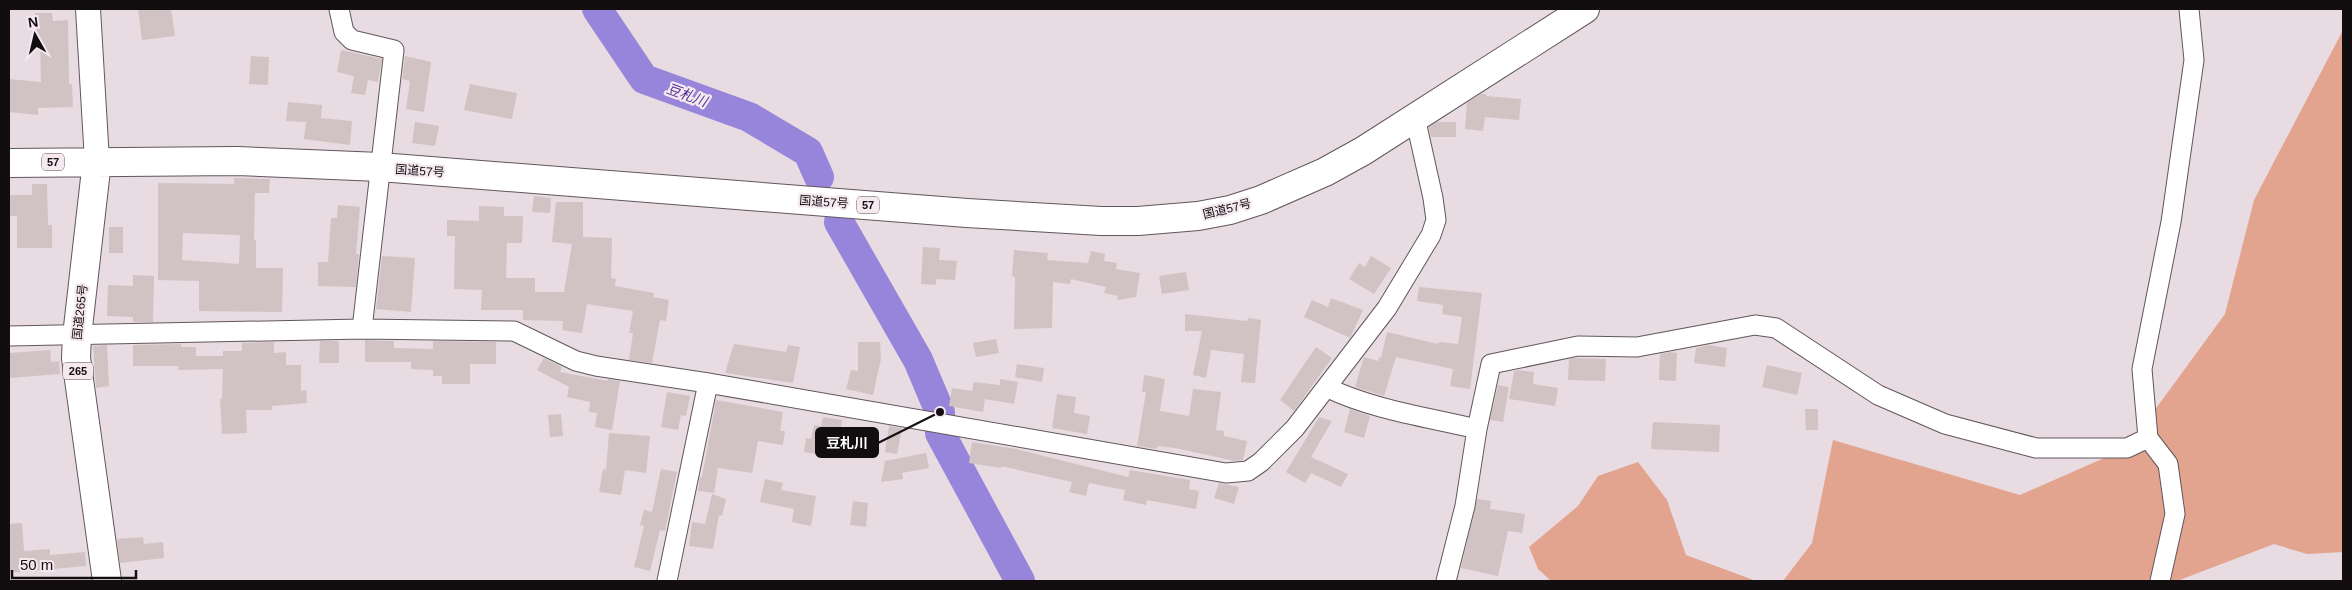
<svg xmlns="http://www.w3.org/2000/svg" width="2352" height="590" viewBox="0 0 2352 590" font-family="Arial,'Noto Sans JP',sans-serif">
<rect width="100%" height="100%" fill="#e8dbe1"/>
<path fill="#e3a48f" d="M 2343,30 L 2343,552 L 2307,554 L 2274,544 L 2177,581 L 1783,581 L 1812,543 L 1833,440 L 2020,495 L 2127,448 L 2225,314 L 2254,200 Z
M 1638,462 L 1667,500 L 1686,555 L 1756,581 L 1551,581 L 1538,569 L 1529,547 L 1578,506 L 1598,476 Z"/>
<g fill="none" stroke-linecap="round" stroke-linejoin="round">
<path stroke="#9685da" stroke-width="30" d="M 597,9 L 644,79 L 749,117 L 808,152 L 819,177
M 839,222 L 918,360 L 940,412 L 940,433 L 1020,581"/>
</g>
<path fill="#d1c3c4" fill-rule="evenodd" d="M 138,9 L 171,9 L 175,36 L 142,40 Z
M 35,13 L 52,13 L 53,21 L 68,20 L 69,84 L 72,84 L 73,107 L 38,108 L 38,115 L 9,112 L 9,79 L 41,82 L 40,44 L 34,44 Z
M 341,50 L 382,59 L 378,82 L 368,80 L 365,95 L 351,93 L 354,76 L 337,72 Z
M 251,56 L 269,57 L 268,85 L 249,84 Z
M 405,56 L 431,62 L 424,112 L 406,109 L 410,81 L 402,79 Z
M 470,84 L 517,93 L 512,119 L 464,110 Z
M 1481,94 L 1486,94 L 1486,96 L 1521,99 L 1519,120 L 1485,117 L 1483,131 L 1465,129 L 1467,103 Z
M 288,102 L 322,105 L 321,118 L 352,121 L 350,145 L 304,139 L 306,122 L 286,121 Z
M 415,122 L 439,126 L 435,146 L 412,143 Z
M 1437,122 L 1456,122 L 1456,137 L 1431,137 L 1429,127 Z
M 234,178 L 270,179 L 269,193 L 255,193 L 254,240 L 256,240 L 256,268 L 283,268 L 282,312 L 199,311 L 199,281 L 158,280 L 158,183 L 234,184 ZM 183,233 L 240,235 L 239,264 L 182,260 Z
M 32,184 L 47,184 L 48,225 L 52,225 L 52,248 L 17,248 L 17,216 L 9,216 L 9,195 L 32,195 Z
M 534,196 L 551,198 L 550,213 L 532,212 Z
M 556,202 L 583,202 L 583,237 L 612,238 L 611,278 L 616,279 L 615,286 L 654,293 L 653,297 L 669,300 L 666,321 L 660,320 L 652,363 L 629,360 L 633,333 L 629,333 L 633,311 L 587,304 L 582,333 L 562,330 L 563,321 L 523,320 L 523,310 L 481,310 L 482,290 L 454,289 L 455,236 L 447,236 L 447,220 L 479,221 L 479,206 L 504,207 L 504,216 L 523,216 L 522,243 L 507,243 L 506,278 L 535,278 L 535,292 L 564,292 L 572,244 L 552,242 Z
M 338,205 L 360,207 L 356,254 L 359,254 L 356,287 L 318,286 L 318,262 L 328,262 L 331,218 L 337,218 Z
M 109,227 L 123,227 L 123,253 L 109,253 Z
M 923,247 L 940,248 L 939,260 L 957,261 L 955,280 L 936,279 L 936,285 L 921,284 Z
M 1014,250 L 1048,253 L 1047,260 L 1088,263 L 1091,251 L 1105,254 L 1104,261 L 1117,263 L 1116,269 L 1140,273 L 1136,297 L 1117,300 L 1118,296 L 1104,293 L 1106,287 L 1071,279 L 1070,284 L 1053,282 L 1052,328 L 1014,329 L 1015,277 L 1012,276 Z
M 382,256 L 415,258 L 411,312 L 376,309 Z
M 1371,256 L 1391,268 L 1374,294 L 1349,279 L 1359,263 L 1365,267 Z
M 1186,272 L 1189,290 L 1162,294 L 1159,276 Z
M 133,275 L 154,276 L 153,322 L 133,322 L 133,317 L 107,316 L 108,285 L 133,286 Z
M 1419,287 L 1482,293 L 1470,389 L 1450,386 L 1453,369 L 1396,357 L 1384,396 L 1355,387 L 1364,357 L 1378,361 L 1379,357 L 1381,358 L 1387,332 L 1438,344 L 1439,342 L 1458,344 L 1462,317 L 1442,314 L 1443,305 L 1417,301 Z
M 1331,298 L 1363,310 L 1350,338 L 1304,317 L 1312,300 L 1328,307 Z
M 1185,314 L 1247,321 L 1248,318 L 1261,320 L 1255,383 L 1241,382 L 1244,354 L 1211,350 L 1206,378 L 1193,375 L 1202,331 L 1185,331 Z
M 996,339 L 999,353 L 976,357 L 973,343 Z
M 365,340 L 394,341 L 394,348 L 433,349 L 433,341 L 496,342 L 496,364 L 470,364 L 470,384 L 442,384 L 442,376 L 433,376 L 433,370 L 411,369 L 411,362 L 365,362 Z
M 320,341 L 339,341 L 339,363 L 319,363 Z
M 274,342 L 274,353 L 286,352 L 286,365 L 301,365 L 301,391 L 306,390 L 307,403 L 272,406 L 272,410 L 246,410 L 247,433 L 222,434 L 220,399 L 222,399 L 223,369 L 178,370 L 178,366 L 133,366 L 133,345 L 181,344 L 181,347 L 196,347 L 196,356 L 223,356 L 223,351 L 242,351 L 242,343 Z
M 858,342 L 880,342 L 881,359 L 873,395 L 846,389 L 851,370 L 858,371 Z
M 734,344 L 786,352 L 788,345 L 800,347 L 793,383 L 725,373 Z
M 107,345 L 109,386 L 96,388 L 93,346 Z
M 1708,345 L 1727,348 L 1725,367 L 1694,363 L 1696,348 Z
M 1316,347 L 1332,358 L 1294,411 L 1280,400 Z
M 50,350 L 51,362 L 59,361 L 60,374 L 9,378 L 9,353 Z
M 1670,352 L 1677,353 L 1676,381 L 1659,380 L 1660,354 Z
M 544,358 L 562,367 L 560,372 L 607,381 L 608,379 L 620,381 L 612,430 L 595,427 L 597,413 L 589,412 L 590,402 L 567,397 L 569,387 L 537,370 Z
M 1574,358 L 1606,359 L 1605,381 L 1568,380 L 1569,359 Z
M 1017,364 L 1044,368 L 1042,382 L 1015,377 Z
M 1767,365 L 1802,373 L 1797,395 L 1762,387 Z
M 1519,370 L 1534,372 L 1533,384 L 1558,388 L 1555,406 L 1509,399 L 1514,371 Z
M 1144,375 L 1165,379 L 1160,411 L 1189,416 L 1193,389 L 1221,392 L 1216,430 L 1224,431 L 1224,436 L 1247,441 L 1243,460 L 1235,461 L 1175,448 L 1158,446 L 1157,449 L 1137,446 L 1146,392 L 1142,392 Z
M 1000,379 L 1018,382 L 1014,404 L 985,399 L 983,412 L 949,406 L 952,388 L 972,391 L 974,382 L 1000,385 Z
M 1498,385 L 1509,387 L 1503,422 L 1490,420 Z
M 667,392 L 690,396 L 686,416 L 681,415 L 678,430 L 661,427 Z
M 1057,394 L 1076,397 L 1074,413 L 1090,416 L 1087,434 L 1052,428 Z
M 716,400 L 783,412 L 780,431 L 785,431 L 783,445 L 758,441 L 752,473 L 718,468 L 714,493 L 698,491 L 700,477 L 702,477 Z
M 1350,409 L 1370,416 L 1364,438 L 1344,432 Z
M 1805,409 L 1818,409 L 1818,430 L 1806,430 Z
M 561,414 L 563,436 L 550,437 L 548,415 Z
M 823,417 L 842,420 L 836,457 L 804,452 L 806,438 L 811,439 L 814,425 L 821,426 Z
M 1319,417 L 1332,421 L 1311,457 L 1348,474 L 1341,487 L 1311,473 L 1305,483 L 1286,472 Z
M 1653,422 L 1720,425 L 1719,452 L 1651,449 Z
M 889,426 L 902,428 L 897,454 L 885,452 Z
M 609,433 L 650,436 L 646,473 L 625,470 L 621,495 L 599,492 L 603,469 L 606,470 Z
M 972,442 L 1016,449 L 1128,477 L 1130,470 L 1190,480 L 1189,489 L 1199,491 L 1196,509 L 1147,500 L 1146,505 L 1123,500 L 1125,490 L 1089,483 L 1086,496 L 1069,492 L 1072,482 L 1001,466 L 1001,468 L 969,463 Z
M 926,453 L 929,468 L 902,473 L 903,479 L 881,482 L 885,461 Z
M 661,469 L 677,472 L 665,531 L 660,530 L 650,571 L 634,567 L 644,526 L 640,525 L 644,510 L 652,512 Z
M 765,479 L 783,483 L 781,490 L 816,496 L 811,526 L 792,522 L 794,509 L 760,502 Z
M 1219,483 L 1239,487 L 1234,504 L 1214,498 Z
M 712,494 L 726,499 L 722,516 L 719,515 L 713,549 L 689,546 L 692,522 L 705,524 Z
M 1477,499 L 1491,501 L 1490,509 L 1525,514 L 1522,533 L 1508,531 L 1498,576 L 1461,568 Z
M 853,501 L 868,503 L 866,527 L 850,525 Z
M 22,523 L 24,551 L 50,549 L 50,555 L 85,552 L 86,566 L 9,573 L 9,524 Z
M 143,537 L 144,544 L 163,542 L 164,558 L 120,563 L 117,539 Z"/>
<g fill="none" stroke-linecap="round" stroke-linejoin="round">
<g stroke="#61565c" stroke-width="21">
<path id="minor" d="M 339,9 L 344,32 L 352,40 L 394,50 L 362,329
M 9,336 L 362,329 L 514,331 L 576,361 L 596,366 L 708,383 L 1226,473 L 1248,471 L 1261,462 L 1295,428 L 1387,308 L 1431,235 L 1436,220 L 1433,198 L 1415,117
M 1328,388 C 1374,410 1427,417 1477,429
M 667,581 L 708,383
M 1446,581 L 1465,506 L 1477,429 L 1491,364 L 1578,346 L 1637,347 L 1755,325 L 1776,328 L 1878,395 L 1945,424 L 2036,448 L 2127,448 L 2148,438
M 2160,581 L 2175,514 L 2168,464 L 2148,438 L 2142,369 L 2171,222 L 2194,60 L 2189,9"/>
</g>
<g stroke="#61565c" stroke-width="26">
<path id="major" d="M 88,9 L 97,161"/>
</g>
<g stroke="#61565c" stroke-width="30">
<path id="highway" d="M 97,161 L 77,336 L 76,358 L 107,581
M 9,163 L 237,161 L 380,167 L 967,213 L 1101,221 L 1138,221 L 1198,216 L 1230,210 L 1261,200 L 1325,172 L 1363,151 L 1585,9"/>
</g>
<use href="#minor" stroke="#fff" stroke-width="19"/>
<use href="#major" stroke="#fff" stroke-width="24"/>
<use href="#highway" stroke="#fff" stroke-width="28"/>
</g>
<g text-anchor="middle" stroke-width="4.5" stroke-linejoin="round" paint-order="stroke">
<g fill="#f5e8ef" stroke="#564f53" stroke-width="1">
<rect x="42" y="153.5" width="22" height="17" rx="4"/>
<rect x="857" y="196.5" width="22" height="17" rx="4"/>
<rect x="63" y="362.5" width="30" height="17" rx="4"/>
</g>
<g font-size="11" font-weight="bold" fill="#120e10">
<text x="53" y="166">57</text>
<text x="868" y="209">57</text>
<text x="78" y="375">265</text>
</g>
<g font-size="12" fill="#120e10" stroke="#f5e8ef">
<text transform="translate(420 171) rotate(4)" y="4">国道57号</text>
<text transform="translate(824 202) rotate(4)" y="4">国道57号</text>
<text transform="translate(1227 209) rotate(-14)" y="4">国道57号</text>
<text transform="translate(80 312) rotate(-84)" y="4">国道265号</text>
</g>
<g font-size="14" font-style="italic" fill="#4f3195" stroke="#f5e8ef">
<text transform="translate(687 95) rotate(20)" y="5">豆札川</text>
</g>
</g>
<path fill="none" stroke="#120e10" stroke-width="2" d="M940 412L878 443"/>
<circle fill="#120e10" stroke="#f5e8ef" stroke-width="2" cx="940" cy="412" r="5"/>
<rect fill="#120e10" stroke="#120e10" stroke-width="2" x="816" y="428" width="62" height="29" rx="5"/>
<g font-size="14" text-anchor="middle" font-weight="bold" fill="#fff">
<text x="847" y="448">豆札川</text>
</g>
<rect width="2352" height="590" fill="none" stroke="#120e10" stroke-width="20"/>
<g transform="translate(35 35) rotate(352)" stroke="#f5e8ef" stroke-width="4" paint-order="stroke">
<path d="M0-4L9 19L0 12L-9 19Z" fill="#120e10"/>
<text y="-8" font-size="14" font-weight="bold" text-anchor="middle" fill="#120e10">N</text>
</g>
<path d="M12 570v8h124v-8" fill="none" stroke="#120e10" stroke-width="2.5"/>
<text x="20" y="570" font-size="15" fill="#120e10" stroke="#f5e8ef" stroke-width="4" paint-order="stroke">50 m</text>
</svg>
